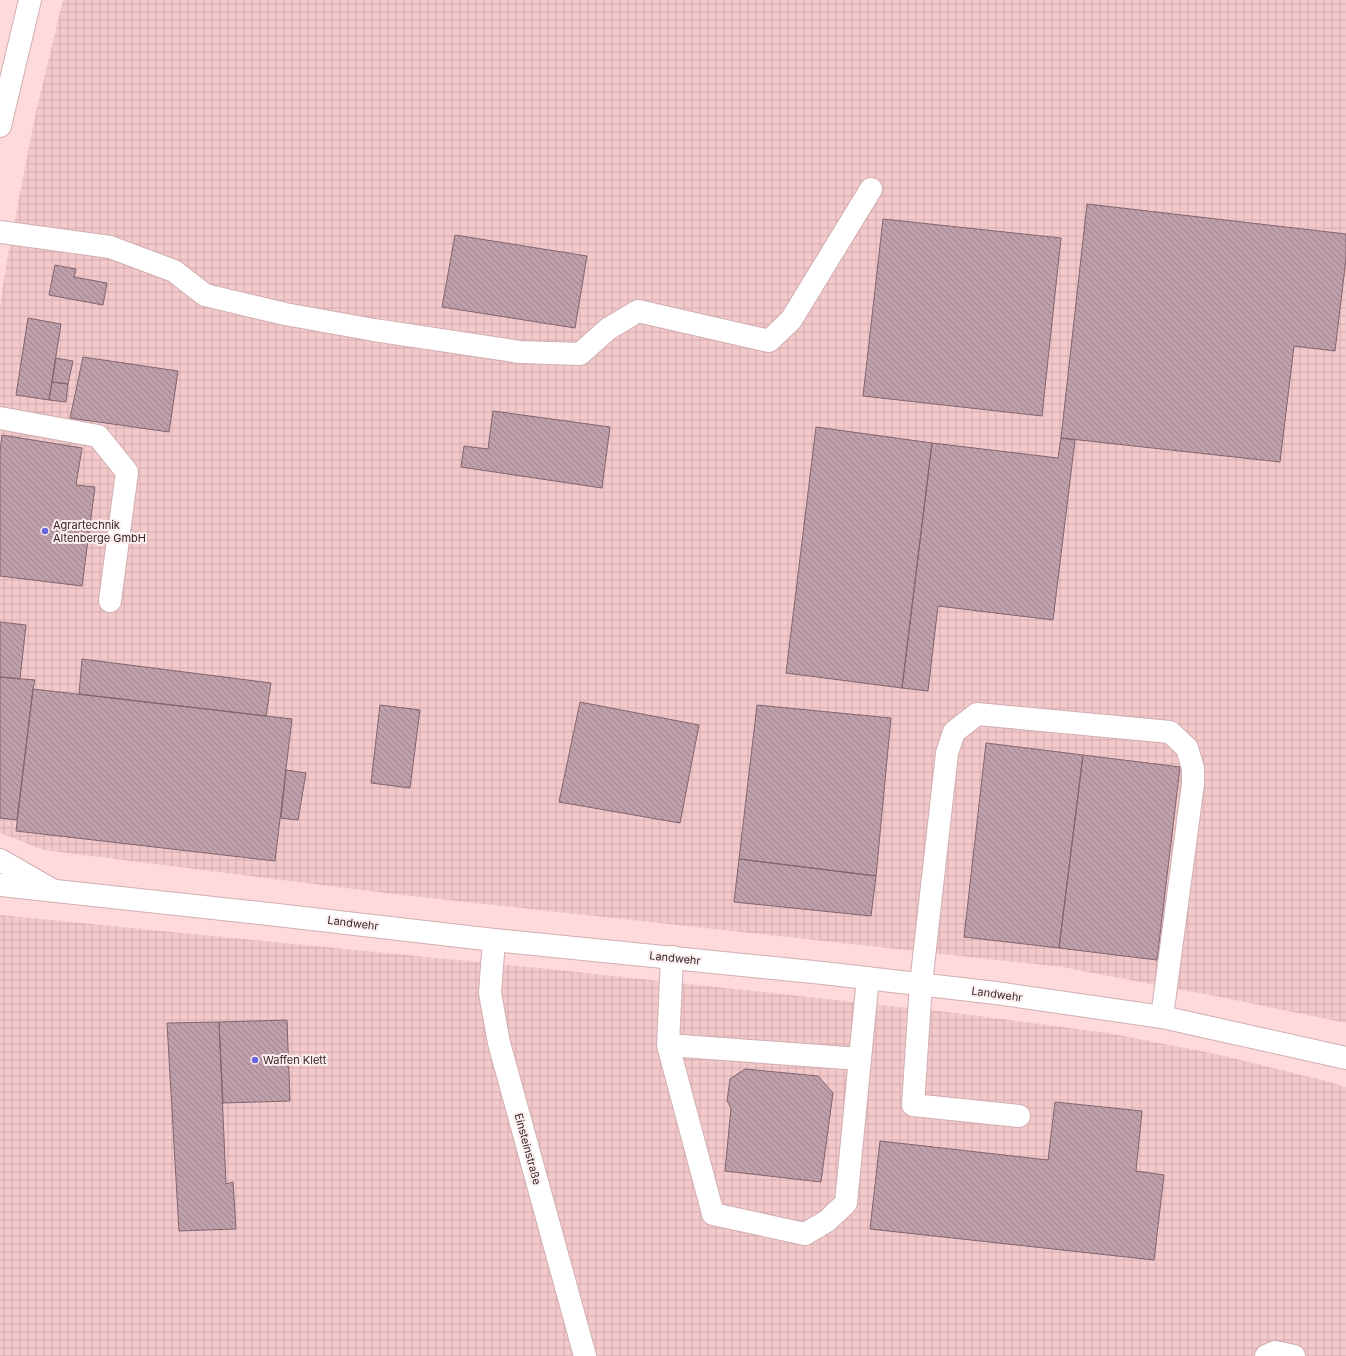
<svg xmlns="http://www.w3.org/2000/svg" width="1346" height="1356" viewBox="0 0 1346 1356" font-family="Inter,sans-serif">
<defs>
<pattern id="industrial-grid" width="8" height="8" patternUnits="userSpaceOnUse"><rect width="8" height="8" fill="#f4c9cc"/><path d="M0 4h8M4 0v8" fill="none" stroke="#d2adaf"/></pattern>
<pattern id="building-back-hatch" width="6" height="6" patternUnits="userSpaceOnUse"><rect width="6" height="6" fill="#be9faa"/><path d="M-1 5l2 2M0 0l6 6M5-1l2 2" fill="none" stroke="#9b828a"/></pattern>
</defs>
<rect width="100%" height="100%" fill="#fedadd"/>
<path fill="url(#industrial-grid)" d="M 63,0 L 1346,0 L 1346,1023 L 1220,997 L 1062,967 L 394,894 L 44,850 L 0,833 L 0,306 L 7,260 L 36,112 Z
M 0,915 L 568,971 L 956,1013 L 1108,1033 L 1216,1054 L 1326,1081 L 1346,1087 L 1346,1356 L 0,1356 Z"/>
<path fill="url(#building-back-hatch)" stroke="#81646f" d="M 1087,204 L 1346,234 L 1346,259 L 1335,351 L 1294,346 L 1280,462 L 1061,438 Z
M 883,219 L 1061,238 L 1042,416 L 863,396 Z
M 455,235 L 587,256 L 575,328 L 442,307 Z
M 55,265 L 76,269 L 74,277 L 107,283 L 103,305 L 49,295 Z
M 28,318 L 61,324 L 49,400 L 16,395 Z
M 83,357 L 178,371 L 169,432 L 70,418 Z
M 56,358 L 73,361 L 68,384 L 52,382 Z
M 52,382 L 68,384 L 66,402 L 49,400 Z
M 493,411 L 610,427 L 602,488 L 461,467 L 464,446 L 488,449 Z
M 816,427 L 932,443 L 902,688 L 786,673 Z
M 2,435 L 82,448 L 76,485 L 95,487 L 82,586 L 0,576 L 0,452 Z
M 1061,438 L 1075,440 L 1053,620 L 938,606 L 928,691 L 902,688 L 932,443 L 1058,458 Z
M 0,622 L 26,625 L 20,679 L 0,677 Z
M 82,659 L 271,683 L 266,716 L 79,694 Z
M 0,677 L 35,680 L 33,689 L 17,820 L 0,818 Z
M 33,689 L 292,719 L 275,861 L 16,831 Z
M 580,702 L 699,725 L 680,823 L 559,802 Z
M 380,705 L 420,710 L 410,788 L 371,783 Z
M 757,705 L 891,718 L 876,876 L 739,859 Z
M 986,743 L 1083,755 L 1059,948 L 964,937 Z
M 1083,755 L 1180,767 L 1157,960 L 1059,948 Z
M 286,770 L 306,773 L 298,820 L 281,818 Z
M 739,859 L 876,876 L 871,916 L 734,902 Z
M 287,1020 L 290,1101 L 223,1103 L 219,1022 Z
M 219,1022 L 226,1184 L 233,1182 L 236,1229 L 179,1231 L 167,1023 Z
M 745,1069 L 818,1076 L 833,1093 L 821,1182 L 725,1171 L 731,1108 L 727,1101 L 730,1079 Z
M 1055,1102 L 1142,1111 L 1136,1171 L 1164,1175 L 1154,1260 L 870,1229 L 880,1141 L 1048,1160 Z"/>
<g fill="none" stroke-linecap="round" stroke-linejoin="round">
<g stroke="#d1aeb1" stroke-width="24">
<path id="minor" d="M 0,126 L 30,0
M 0,232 L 110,247 L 174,271 L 205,295 L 285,314 L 374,330 L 520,352 L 580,354 L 608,329 L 638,311 L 769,341 L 791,320 L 871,189
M 0,418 L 98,436 L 127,472 L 110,601
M 0,860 L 54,891
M 494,940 L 490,993 L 499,1043 L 585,1356
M 672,957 L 668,1045 L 860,1059 L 868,978
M 668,1045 L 713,1214 L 805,1234 L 827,1221 L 846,1203 L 860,1059
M 1019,1116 L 913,1105 L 921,984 L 947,753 L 954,732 L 977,714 L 1170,732 L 1187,748 L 1193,768 L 1193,784 L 1162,1017
M 1266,1356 L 1275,1352 L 1294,1356"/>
</g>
<g stroke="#d1aeb1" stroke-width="24">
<path id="major" d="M 0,885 L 260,913 L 494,940 L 823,973 L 996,993 L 1162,1017 L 1346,1058"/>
</g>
<use href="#minor" stroke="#fff" stroke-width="22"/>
<use href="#major" stroke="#fff" stroke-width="22"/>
</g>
<g fill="#6866df" stroke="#fdeeef" stroke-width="1.5">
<circle cx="45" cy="531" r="4"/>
<circle cx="255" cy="1060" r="4"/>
</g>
<g text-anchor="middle" stroke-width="4" stroke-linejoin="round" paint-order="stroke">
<g font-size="11" fill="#352728" stroke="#fdeeef" text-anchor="start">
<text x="53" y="529">Agrartechnik<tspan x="53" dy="13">Altenberge GmbH</tspan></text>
<text x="263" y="1064">Waffen Klett</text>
</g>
<g font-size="11" fill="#352728" stroke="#fdeeef">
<text transform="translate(353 923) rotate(7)" y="4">Landwehr</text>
<text transform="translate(675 958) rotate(6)" y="4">Landwehr</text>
<text transform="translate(997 994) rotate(8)" y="4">Landwehr</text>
<text transform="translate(528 1149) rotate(75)" y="4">Einsteinstraße</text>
</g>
</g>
</svg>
